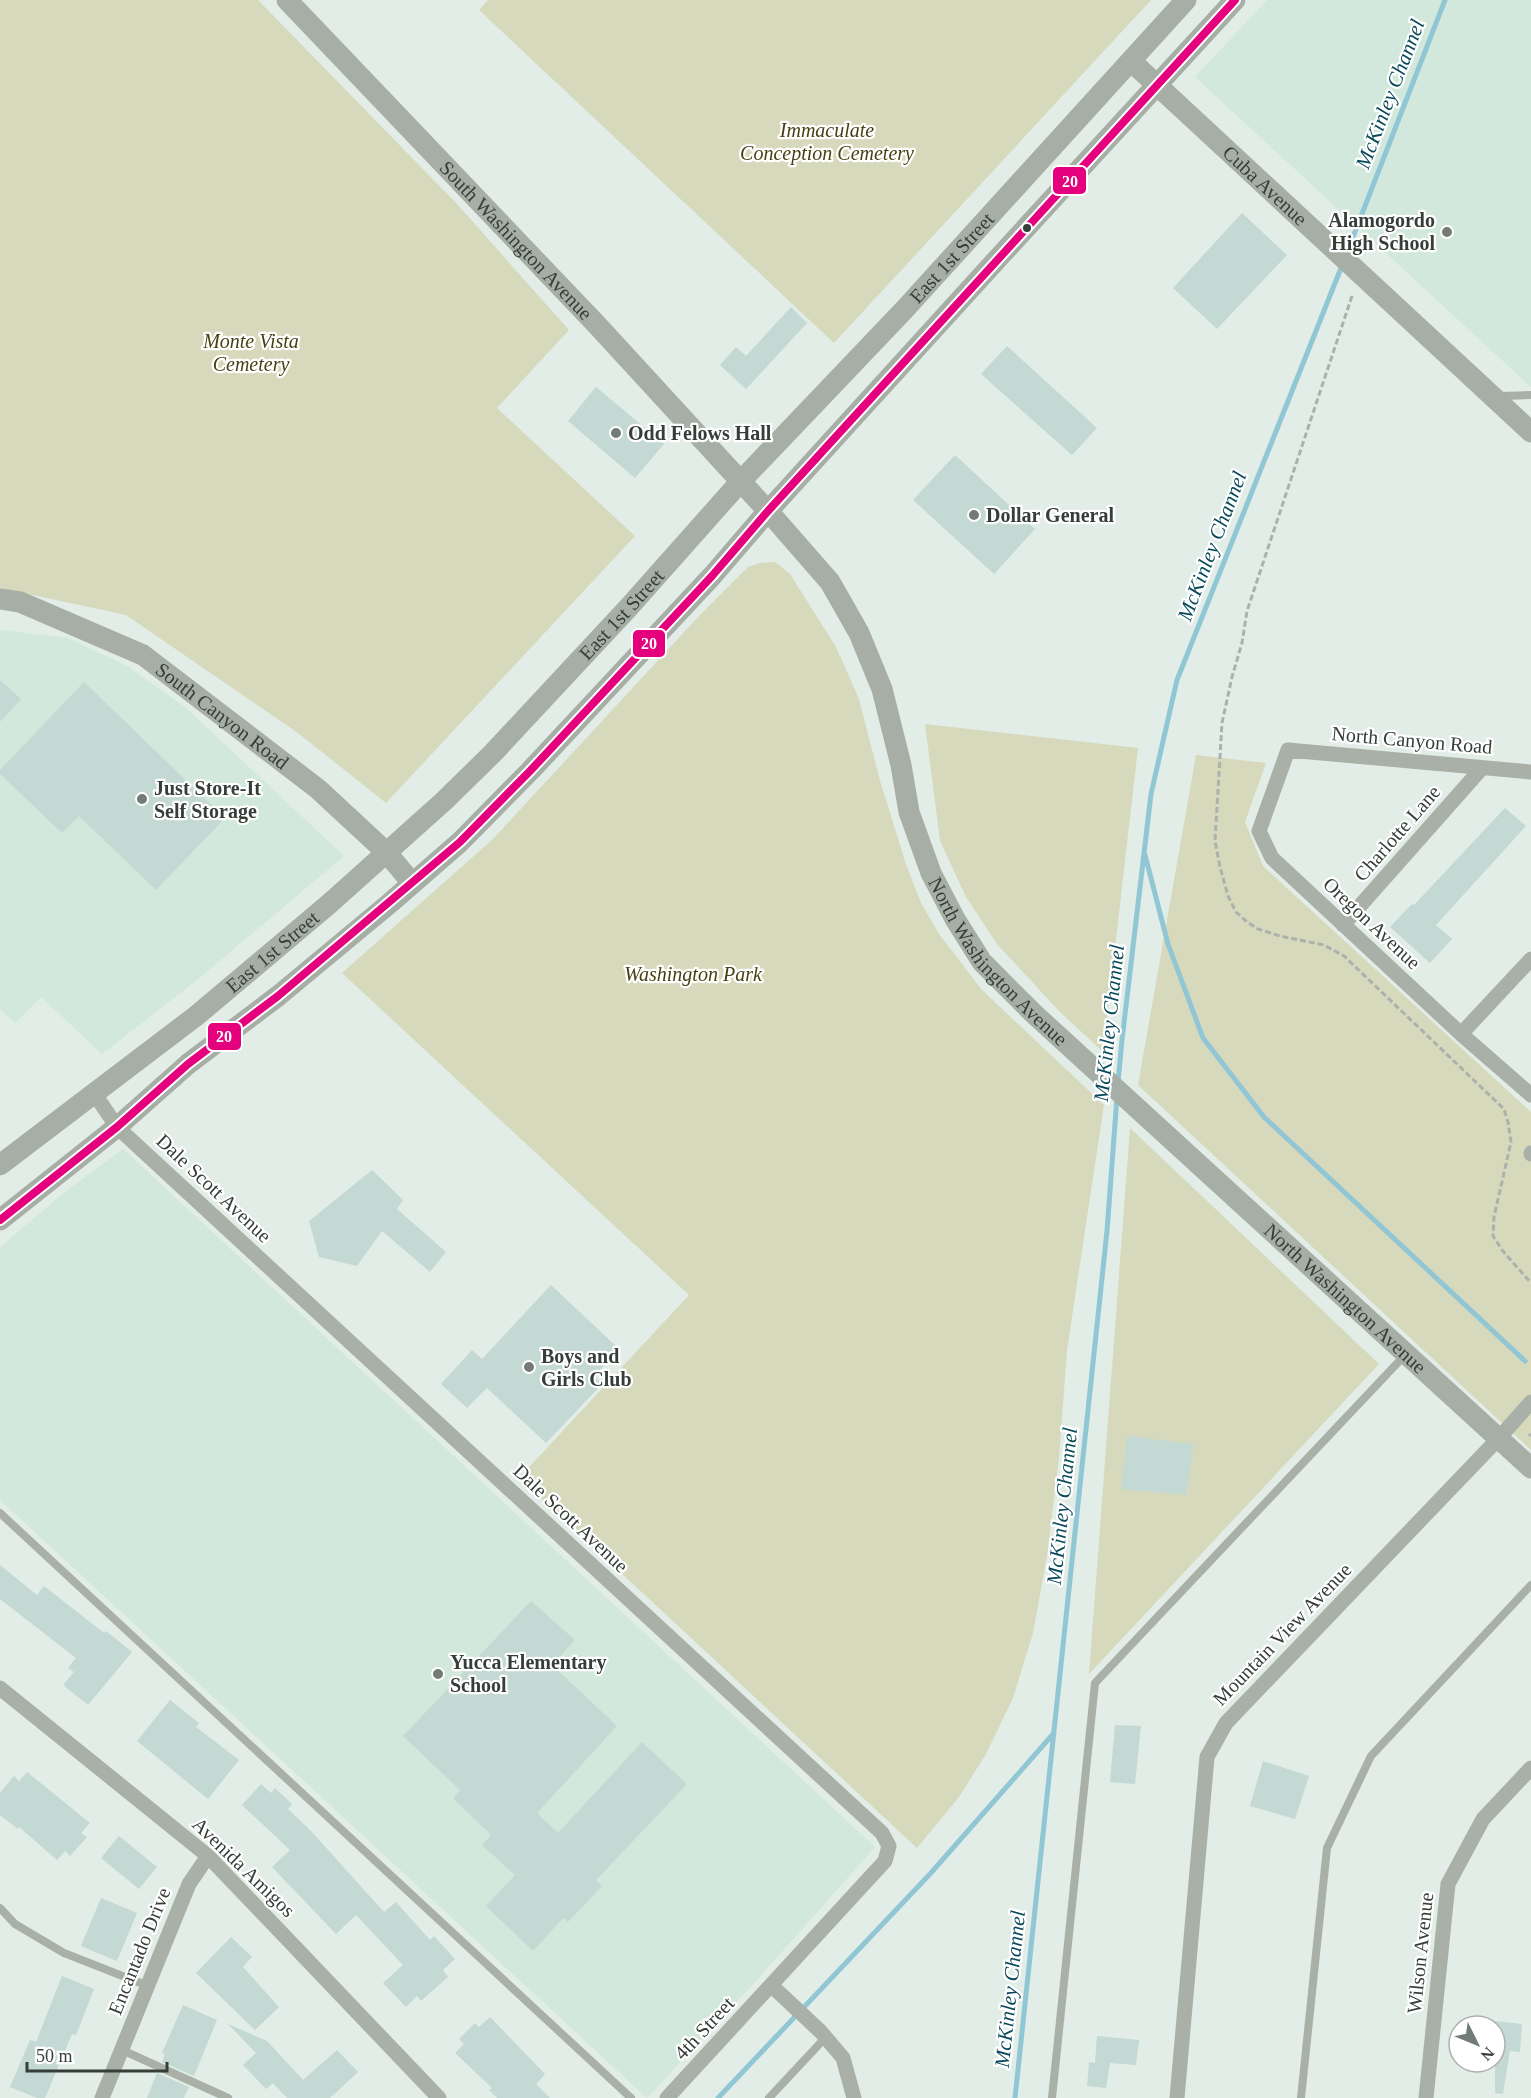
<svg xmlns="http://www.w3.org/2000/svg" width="1531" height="2098" viewBox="0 0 1531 2098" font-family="Georgia,serif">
<rect width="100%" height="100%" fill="#e1ede6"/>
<path fill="#d2e8dc" d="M 1267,0 L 1531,0 L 1531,387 L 1195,77 Z
M 0,630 L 68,638 L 127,666 L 186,708 L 344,856 L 197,980 L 102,1054 L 41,997 L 15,1023 L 0,1009 Z
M 123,1149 L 875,1847 L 757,1980 L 647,2098 L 0,1500 L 0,1247 L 66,1191 Z"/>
<path fill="#d7d9bc" d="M 0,0 L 258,0 L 457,204 L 569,330 L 497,408 L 635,536 L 386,803 L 298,733 L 126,615 L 0,588 Z
M 488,0 L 1151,0 L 834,343 L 479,10 Z
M 775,562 L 790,574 L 836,647 L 859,699 L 880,781 L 907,867 L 921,903 L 939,934 L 982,990 L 1104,1105 L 1067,1350 L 1059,1458 L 1047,1556 L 1033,1633 L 1013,1698 L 986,1754 L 959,1797 L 917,1848 L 519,1478 L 689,1295 L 342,973 L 493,839 L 700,615 L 748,567 L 760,563 Z
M 925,724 L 1138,748 L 1103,1052 L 1058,1010 L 997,944 L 966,897 L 940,841 Z
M 1196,755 L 1266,763 L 1245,822 L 1263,866 L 1531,1112 L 1531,1450 L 1138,1085 Z
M 1130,1128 L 1379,1364 L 1089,1674 Z"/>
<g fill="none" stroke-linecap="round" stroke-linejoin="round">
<path stroke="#91c6d4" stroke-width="5" d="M 1346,255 L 1445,0
M 1145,855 L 1168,944 L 1203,1038 L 1264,1117 L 1525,1361
M 1118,1082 L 1122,1040 L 1151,794 L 1177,680 L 1343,263
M 718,2098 L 930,1874 L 1054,1733
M 1015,2098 L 1107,1231 L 1117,1097"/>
</g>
<path fill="#c4d8d4" d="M 1242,213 L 1287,255 L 1217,329 L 1173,288 Z
M 791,307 L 807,323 L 746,389 L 720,365 L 736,347 L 746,356 Z
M 1007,346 L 1097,428 L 1072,455 L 981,374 Z
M 596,387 L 664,444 L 635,478 L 568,421 Z
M 955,455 L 1035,529 L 994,574 L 913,500 Z
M 0,680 L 21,699 L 0,722 Z
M 84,682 L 225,818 L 156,890 L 79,816 L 62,833 L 0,774 L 0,770 Z
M 1505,808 L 1526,826 L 1436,925 L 1452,939 L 1430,963 L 1390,927 L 1412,904 L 1414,905 Z
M 372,1170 L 403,1200 L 397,1209 L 446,1252 L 430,1272 L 382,1231 L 357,1266 L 319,1257 L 309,1221 Z
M 551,1285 L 619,1349 L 594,1376 L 602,1384 L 546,1443 L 487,1388 L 467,1408 L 441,1384 L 472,1350 L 482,1359 Z
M 1127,1436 L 1194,1444 L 1186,1495 L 1121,1489 Z
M 0,1565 L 37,1595 L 44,1586 L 104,1633 L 106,1631 L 132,1652 L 88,1705 L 63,1685 L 74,1672 L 68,1668 L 76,1658 L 0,1599 Z
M 531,1601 L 575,1640 L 552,1665 L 617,1726 L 537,1813 L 558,1833 L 642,1742 L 687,1784 L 596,1880 L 602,1886 L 568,1922 L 563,1918 L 533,1951 L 486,1906 L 515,1875 L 482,1845 L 491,1835 L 453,1798 L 460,1790 L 403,1736 Z
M 170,1700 L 199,1723 L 196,1727 L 239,1760 L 208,1799 L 137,1741 Z
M 1115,1725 L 1141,1726 L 1135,1784 L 1110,1782 Z
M 1263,1761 L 1309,1776 L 1295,1819 L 1250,1806 Z
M 27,1772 L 90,1823 L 81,1833 L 87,1837 L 70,1856 L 65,1851 L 57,1860 L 19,1827 L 18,1829 L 0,1815 L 0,1793 L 14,1776 L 19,1781 Z
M 261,1784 L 271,1793 L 275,1788 L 292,1804 L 288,1809 L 311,1831 L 384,1912 L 396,1902 L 430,1940 L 434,1936 L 455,1959 L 443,1970 L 448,1977 L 421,2001 L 417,1996 L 406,2007 L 383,1983 L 403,1965 L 356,1915 L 336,1934 L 272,1867 L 290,1850 L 242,1805 Z
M 119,1836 L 157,1867 L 139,1889 L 101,1858 Z
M 101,1898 L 137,1913 L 117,1961 L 81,1946 Z
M 231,1937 L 252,1957 L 243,1967 L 279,2007 L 255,2030 L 196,1973 Z
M 62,1976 L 94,1989 L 76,2035 L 72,2034 L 45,2098 L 37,2098 L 10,2087 L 30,2040 L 36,2042 Z
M 183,2005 L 217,2020 L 194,2076 L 162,2062 L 165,2054 L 162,2053 Z
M 490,2017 L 545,2074 L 536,2084 L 550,2098 L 497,2098 L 489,2090 L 492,2088 L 455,2053 L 464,2044 L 459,2039 L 475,2023 L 479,2027 Z
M 1495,2021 L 1522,2024 L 1520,2052 L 1510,2051 L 1503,2094 L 1495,2093 Z
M 228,2024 L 267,2041 L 303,2080 L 337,2050 L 358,2072 L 330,2098 L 287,2098 L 273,2083 L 266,2089 L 243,2065 L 256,2053 Z
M 1097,2036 L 1139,2040 L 1136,2065 L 1110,2063 L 1106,2088 L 1087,2086 L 1089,2062 L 1095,2063 Z
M 157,2073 L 189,2087 L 184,2098 L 147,2098 Z"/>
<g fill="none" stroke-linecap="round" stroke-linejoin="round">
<path stroke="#abb2ac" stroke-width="3" stroke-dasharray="6 3" stroke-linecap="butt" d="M 1352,296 L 1247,611 L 1242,643 L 1232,677 L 1222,723 L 1215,841 L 1220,867 L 1228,896 L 1236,912 L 1247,922 L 1258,929 L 1280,936 L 1324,945 L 1344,956 L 1504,1109 L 1508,1122 L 1511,1142 L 1494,1217 L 1493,1236 L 1502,1250 L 1531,1283
M 1529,1434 L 1531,1436"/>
<path stroke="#a9b0a7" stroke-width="8" d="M 1500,396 L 1531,395
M 0,1513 L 631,2098
M 0,1908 L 15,1924 L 64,1953 L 148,1986
M 122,2050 L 228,2098
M 769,2098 L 825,2038
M 1052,2098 L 1095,1683 L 1405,1355
M 1301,2098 L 1327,1848 L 1371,1756 L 1531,1585"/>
<path stroke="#a9b0a7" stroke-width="15" d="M 1531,772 L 1288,750 L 1259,831 L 1272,858 L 1461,1034 L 1531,1095
M 1343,925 L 1482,768
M 1461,1034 L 1531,959
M 94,1093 L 117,1127 L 882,1833 L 889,1846 L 885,1861 L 667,2098
M 1531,1153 L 1531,1154
M 0,1688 L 208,1856 L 439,2098
M 772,1986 L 821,2032 L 843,2058 L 854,2098
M 102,2098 L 189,1884 L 208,1856
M 1177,2098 L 1207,1757 L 1226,1723 L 1499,1438 L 1531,1402
M 1426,2098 L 1448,1884 L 1483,1819 L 1531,1768"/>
<g stroke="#a6aea6" stroke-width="21">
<path id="s1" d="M 287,0 L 597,325 L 768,511 L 830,582 L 859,633 L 882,689 L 901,765 L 909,812 L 931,873 L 955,919 L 982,962 L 1033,1013 L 1531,1468"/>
<path id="s2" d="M 1131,61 L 1531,432"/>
<path id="s3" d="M 0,599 L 20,602 L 143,655 L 318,789 L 387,853 L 412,883"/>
<path id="s4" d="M 0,1165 L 196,1016 L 329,904 L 444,801 L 493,753 L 629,607 L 740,482 L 904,310 L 1186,0"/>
<path d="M 0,1220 L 117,1127 L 188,1064 L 278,996 L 390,903 L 460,842 L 530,771 L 712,576 L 768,511 L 1001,255 L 1235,0"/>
</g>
<g stroke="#fff" stroke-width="12">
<path id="bus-1" d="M 0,1220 L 117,1127 L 188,1064 L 278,996 L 460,842 L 530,771 L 712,576 L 768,511 L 1235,0"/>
</g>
<use href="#bus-1" stroke="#e5007d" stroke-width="8"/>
</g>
<circle fill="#363e39" stroke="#fff" stroke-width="2" cx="1027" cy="228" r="5"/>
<g fill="#727b76" stroke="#fff" stroke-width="2">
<circle cx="1447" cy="232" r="6"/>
<circle cx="616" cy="433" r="6"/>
<circle cx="974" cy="515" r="6"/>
<circle cx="142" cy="799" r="6"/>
<circle cx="529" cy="1367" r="6"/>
<circle cx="438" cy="1674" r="6"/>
</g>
<g text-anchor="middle" stroke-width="4.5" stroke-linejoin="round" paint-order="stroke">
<g font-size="20" font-style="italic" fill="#473f10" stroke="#fff">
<text x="827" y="137">Immaculate<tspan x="827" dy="23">Conception Cemetery</tspan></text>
<text x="251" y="348">Monte Vista<tspan x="251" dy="23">Cemetery</tspan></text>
<text x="693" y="981">Washington Park</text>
</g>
<g font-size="20" fill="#363e39" stroke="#fff">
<text dy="7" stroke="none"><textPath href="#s2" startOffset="183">Cuba Avenue</textPath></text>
<text dy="7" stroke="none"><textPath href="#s1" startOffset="332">South Washington Avenue</textPath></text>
<text dy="7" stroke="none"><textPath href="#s4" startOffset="1318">East 1st Street</textPath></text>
<text dy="7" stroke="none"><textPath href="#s4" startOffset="832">East 1st Street</textPath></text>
<text dy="7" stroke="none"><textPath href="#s3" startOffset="254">South Canyon Road</textPath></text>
<text transform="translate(1412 740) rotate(5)" y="7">North Canyon Road</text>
<text transform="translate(1397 833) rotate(-49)" y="7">Charlotte Lane</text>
<text transform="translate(1372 923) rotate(43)" y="7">Oregon Avenue</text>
<text dy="7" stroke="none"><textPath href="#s4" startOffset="346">East 1st Street</textPath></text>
<text dy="7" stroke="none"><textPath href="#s1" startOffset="1218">North Washington Avenue</textPath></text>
<text transform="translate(214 1188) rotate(43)" y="7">Dale Scott Avenue</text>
<text dy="7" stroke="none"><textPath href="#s1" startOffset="1704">North Washington Avenue</textPath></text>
<text transform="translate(571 1518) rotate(43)" y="7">Dale Scott Avenue</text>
<text transform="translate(1282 1634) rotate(-46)" y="7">Mountain View Avenue</text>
<text transform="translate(244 1867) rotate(44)" y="7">Avenida Amigos</text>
<text transform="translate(139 1951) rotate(-68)" y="7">Encantado Drive</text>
<text transform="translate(1420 1953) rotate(-84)" y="7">Wilson Avenue</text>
<text transform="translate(704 2028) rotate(-47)" y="7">4th Street</text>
</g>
<g font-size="20" font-weight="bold" fill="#363e39" stroke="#fff" text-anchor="start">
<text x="1435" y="227" text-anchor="end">Alamogordo<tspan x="1435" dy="23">High School</tspan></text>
<text x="628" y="440">Odd Felows Hall</text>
<text x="986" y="522">Dollar General</text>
<text x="154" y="795">Just Store-It<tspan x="154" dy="23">Self Storage</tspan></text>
<text x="541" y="1363">Boys and<tspan x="541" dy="23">Girls Club</tspan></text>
<text x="450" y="1669">Yucca Elementary<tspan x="450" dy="23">School</tspan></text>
</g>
<g font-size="21" font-style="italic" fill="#09495a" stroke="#fff">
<text transform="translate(1390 94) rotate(-69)" y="7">McKinley Channel</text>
<text transform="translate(1212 546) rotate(-69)" y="7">McKinley Channel</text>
<text transform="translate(1109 1023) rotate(-84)" y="7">McKinley Channel</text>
<text transform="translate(1062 1506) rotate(-84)" y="7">McKinley Channel</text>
<text transform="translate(1010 1989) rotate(-84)" y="7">McKinley Channel</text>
</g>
</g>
<g stroke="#fff" stroke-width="2">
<rect x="1052" y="166" width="35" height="29" rx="6" fill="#e5007d"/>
<rect x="632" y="629" width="34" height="29" rx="6" fill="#e5007d"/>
<rect x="207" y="1022" width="35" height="29" rx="6" fill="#e5007d"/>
</g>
<g font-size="16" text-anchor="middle" font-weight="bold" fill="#fff">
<text x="1070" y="187">20</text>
<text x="649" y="649">20</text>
<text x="224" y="1042">20</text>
</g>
<g transform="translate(1477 2044) rotate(133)"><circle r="28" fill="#ffffff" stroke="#afb2b0" stroke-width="1.5"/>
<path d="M0-4.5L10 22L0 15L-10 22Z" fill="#727b76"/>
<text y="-9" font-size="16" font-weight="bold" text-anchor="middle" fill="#363e39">N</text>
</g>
<path d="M27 2062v9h140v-9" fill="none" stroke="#363e39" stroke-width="3"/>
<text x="36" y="2062" font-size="18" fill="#363e39" stroke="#ffffff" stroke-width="4.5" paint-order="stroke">50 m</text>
</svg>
